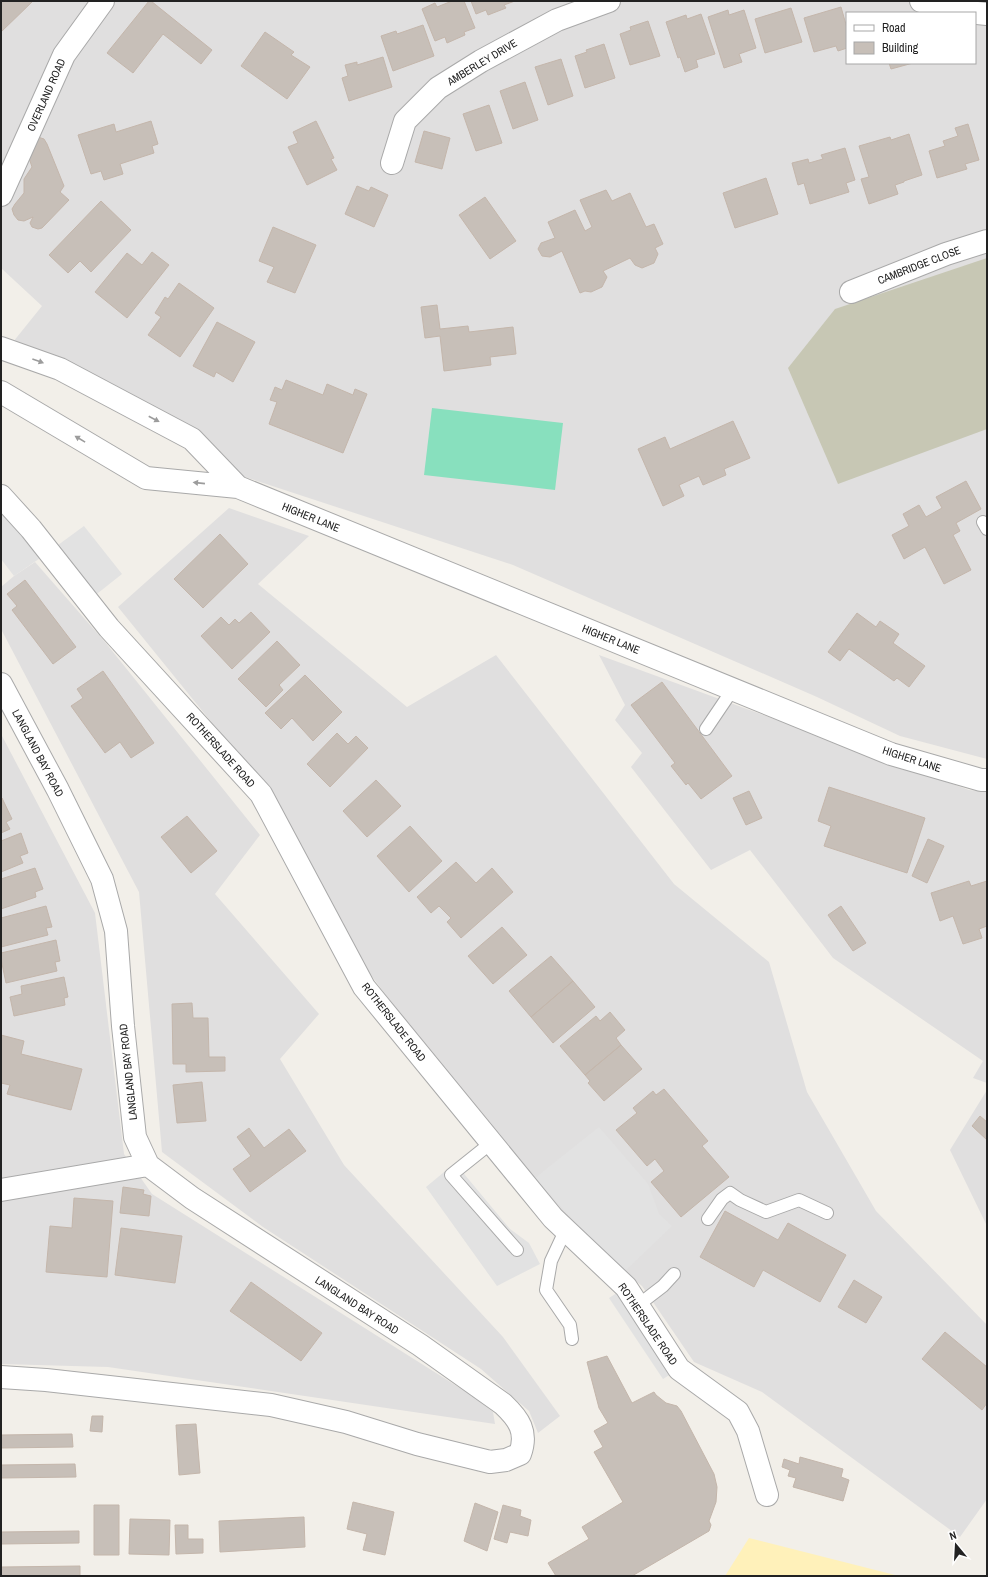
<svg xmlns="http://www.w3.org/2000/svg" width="988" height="1577" viewBox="0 0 988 1577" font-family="'Archivo Narrow',sans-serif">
<rect width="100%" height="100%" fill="#f2efe9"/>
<path fill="#e0dfdf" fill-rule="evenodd" d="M 1,1 L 987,1 L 987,759 L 900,736 L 817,697 L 513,565 L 242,476 L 206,437 L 13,342 L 42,306 L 1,268 ZM 847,13 L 975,13 L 975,63 L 847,63 Z
M 229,508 L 309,536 L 258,584 L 407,707 L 496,655 L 674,884 L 769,962 L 807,1092 L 876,1211 L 987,1325 L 987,1499 L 960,1537 L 762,1392 L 694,1362 L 642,1286 L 585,1240 L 395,1008 L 347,942 L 264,787 L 118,607 Z
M 35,562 L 105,642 L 260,835 L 215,894 L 319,1014 L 280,1059 L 344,1165 L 503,1337 L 560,1416 L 538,1433 L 529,1411 L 481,1369 L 263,1227 L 162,1152 L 139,892 L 1,629 L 1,587 L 14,576 Z
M 599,655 L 969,790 L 987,792 L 987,1083 L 973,1078 L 983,1061 L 833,958 L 750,850 L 711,870 L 631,767 L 642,753 L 615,720 L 625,705 Z
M 1,734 L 95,913 L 124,1154 L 152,1194 L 471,1395 L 493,1412 L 495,1424 L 108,1367 L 1,1364 Z
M 987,1090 L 987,1226 L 950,1150 Z"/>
<path fill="#c7c7b4" d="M 987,258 L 987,429 L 838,484 L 788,368 L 835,309 Z"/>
<path fill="#fff1ba" d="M 749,1538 L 899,1576 L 725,1576 Z"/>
<path fill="#88e0be" d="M 432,408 L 563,423 L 555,490 L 424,475 Z"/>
<path fill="#e2e2e2" d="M 1,497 L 49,552 L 14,576 L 1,559 Z
M 84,526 L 122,574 L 93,597 L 54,548 Z
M 599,1127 L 648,1184 L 659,1214 L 672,1226 L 625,1271 L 601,1251 L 535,1178 Z
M 455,1163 L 510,1229 L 529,1243 L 540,1264 L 497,1286 L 426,1187 Z
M 626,1287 L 679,1369 L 663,1379 L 609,1298 Z"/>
<path fill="#c7bfb8" stroke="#c4b6ab" d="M 1,1 L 33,1 L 1,32 Z
M 149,1 L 151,1 L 212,50 L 201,64 L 163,34 L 133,73 L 107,53 Z
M 452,1 L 464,1 L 475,28 L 464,32 L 465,35 L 447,43 L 445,37 L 435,41 L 422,9 L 435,3 L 437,7 Z
M 471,1 L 515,1 L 504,5 L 506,8 L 488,15 L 486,10 L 476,14 Z
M 841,7 L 847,28 L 847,48 L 838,51 L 836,46 L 814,52 L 804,18 Z
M 791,8 L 802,42 L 765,53 L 755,19 Z
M 728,10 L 729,15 L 744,10 L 756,48 L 739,54 L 742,62 L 724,68 L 708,17 Z
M 701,14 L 715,54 L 696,60 L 698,67 L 685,72 L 680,57 L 678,58 L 666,22 L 686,15 L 687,19 Z
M 648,21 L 660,56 L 630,65 L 620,34 L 631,30 L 630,27 Z
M 423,25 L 434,56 L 393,71 L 381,36 L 396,31 L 397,34 Z
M 265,32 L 294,52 L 291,55 L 310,67 L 287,99 L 241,66 Z
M 604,44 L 615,78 L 585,88 L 575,56 L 587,52 L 586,50 Z
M 383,57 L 392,87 L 349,101 L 342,78 L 348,76 L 345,65 L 357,62 L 357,65 Z
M 561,59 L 573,96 L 548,105 L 535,67 Z
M 889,63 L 913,63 L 891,69 Z
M 525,82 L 538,120 L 513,129 L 500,91 Z
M 489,105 L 502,143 L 476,151 L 463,114 Z
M 151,121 L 158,144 L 152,146 L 154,153 L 120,164 L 123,174 L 104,180 L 101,171 L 91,174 L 78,135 L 114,124 L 116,132 Z
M 316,121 L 334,158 L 331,159 L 337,170 L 307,185 L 288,147 L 298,143 L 293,132 Z
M 968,124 L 979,160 L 965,164 L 967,169 L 937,178 L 929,151 L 945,146 L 943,141 L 958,136 L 955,128 Z
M 424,131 L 450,138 L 442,169 L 415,162 Z
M 909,134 L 922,175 L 904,181 L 904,182 L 895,185 L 898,194 L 869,204 L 861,179 L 869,177 L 859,146 L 890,137 L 891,140 Z
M 38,137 L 44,139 L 47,144 L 64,186 L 60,192 L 69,200 L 42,228 L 38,229 L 32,227 L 30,223 L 33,217 L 24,221 L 18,220 L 14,215 L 12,209 L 15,204 L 24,193 L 24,179 L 32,167 L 27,152 Z
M 845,148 L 855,180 L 846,183 L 849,192 L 810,204 L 804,183 L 798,185 L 792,163 L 808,159 L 809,163 L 823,159 L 821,155 Z
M 766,178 L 778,214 L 735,228 L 723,193 Z
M 357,186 L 369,191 L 371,187 L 388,195 L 374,227 L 345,214 Z
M 606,190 L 612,201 L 630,193 L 646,227 L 654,224 L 663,244 L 655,248 L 658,254 L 654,263 L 642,268 L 635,265 L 630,258 L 603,271 L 607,277 L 602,287 L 591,292 L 585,291 L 580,293 L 562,251 L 550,257 L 542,256 L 538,249 L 541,243 L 555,238 L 548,222 L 575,210 L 585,231 L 592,227 L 580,200 Z
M 485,197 L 516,241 L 490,259 L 459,215 Z
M 101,201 L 131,230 L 91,272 L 80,261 L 68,273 L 49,255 Z
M 273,227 L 316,245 L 295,293 L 267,282 L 274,267 L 259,261 Z
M 152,252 L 169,265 L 127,318 L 95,292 L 127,253 L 142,265 Z
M 179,283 L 214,308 L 180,357 L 148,335 L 161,317 L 155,313 L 165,297 L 168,299 Z
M 437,305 L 440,329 L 468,326 L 469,332 L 513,327 L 516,354 L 490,357 L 491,365 L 444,371 L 440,336 L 425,338 L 421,307 Z
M 217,322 L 255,342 L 233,382 L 216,372 L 214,377 L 193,366 Z
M 286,380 L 323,395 L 327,384 L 353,395 L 355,389 L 367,394 L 343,453 L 269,424 L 277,402 L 270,400 L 275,387 L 282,390 Z
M 733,421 L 750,458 L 724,469 L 726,475 L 703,485 L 699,476 L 679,485 L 684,496 L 663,506 L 638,449 L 665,437 L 670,449 Z
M 966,481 L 981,509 L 956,523 L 960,531 L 953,535 L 971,570 L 944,584 L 925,547 L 904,559 L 892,535 L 909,526 L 903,514 L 919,505 L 926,517 L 942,508 L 936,497 Z
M 220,534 L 248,564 L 203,608 L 174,579 Z
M 25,580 L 76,647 L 53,664 L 12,610 L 17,606 L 7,594 Z
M 251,612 L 270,632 L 232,669 L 201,636 L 221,617 L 229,625 L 235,619 L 239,623 Z
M 857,613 L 876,627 L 880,621 L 899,634 L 893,643 L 925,666 L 909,687 L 897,678 L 894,681 L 849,649 L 840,661 L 828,652 Z
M 277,641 L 300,665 L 279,685 L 283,690 L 266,707 L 238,679 Z
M 103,671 L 154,743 L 131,758 L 120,742 L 105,753 L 71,706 L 83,698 L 77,689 Z
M 305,675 L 342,712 L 313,741 L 292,718 L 281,729 L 265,713 Z
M 662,682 L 732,776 L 701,799 L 688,783 L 686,785 L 671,766 L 675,763 L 631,705 Z
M 337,733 L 348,744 L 356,736 L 368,748 L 330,787 L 307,764 Z
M 376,780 L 401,806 L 367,837 L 343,811 Z
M 829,787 L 925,818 L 907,873 L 824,846 L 831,826 L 818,821 Z
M 749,791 L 762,818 L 746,825 L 733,798 Z
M 2,798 L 12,819 L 6,822 L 10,829 L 1,833 Z
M 187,816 L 217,851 L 191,873 L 161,837 Z
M 410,826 L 442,861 L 409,892 L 377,856 Z
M 21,833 L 28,853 L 20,856 L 23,863 L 1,872 L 1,841 Z
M 928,839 L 944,846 L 927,883 L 912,876 Z
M 456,862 L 476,883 L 492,868 L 513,892 L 461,938 L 447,922 L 451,918 L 439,906 L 431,913 L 417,897 Z
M 35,868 L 43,889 L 35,892 L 36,897 L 1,909 L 1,879 Z
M 969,881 L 971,886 L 987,881 L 987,926 L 979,929 L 982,938 L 963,944 L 953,916 L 940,921 L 931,893 Z
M 46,906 L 52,927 L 46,928 L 48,935 L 1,947 L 1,918 Z
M 841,906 L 866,943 L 853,951 L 828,915 Z
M 502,927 L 527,955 L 493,984 L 468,956 Z
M 56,940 L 60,961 L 55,962 L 57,971 L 6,983 L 1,959 L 1,953 Z
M 551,956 L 573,981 L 531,1017 L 509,991 Z
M 64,977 L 68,997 L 64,998 L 65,1005 L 14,1016 L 10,997 L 22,994 L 21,986 Z
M 573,981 L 595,1007 L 553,1043 L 531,1017 Z
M 192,1003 L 193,1018 L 208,1018 L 209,1057 L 225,1057 L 225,1071 L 186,1072 L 186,1064 L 173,1064 L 172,1004 Z
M 610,1012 L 625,1030 L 616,1038 L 621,1045 L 585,1075 L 560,1046 L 596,1016 L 600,1021 Z
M 1,1035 L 24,1041 L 21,1054 L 82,1069 L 71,1110 L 7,1094 L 10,1085 L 1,1083 Z
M 621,1045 L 642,1069 L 604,1101 L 588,1083 L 590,1081 L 585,1075 Z
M 202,1082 L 206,1121 L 177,1123 L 173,1085 Z
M 664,1089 L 708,1141 L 702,1146 L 729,1177 L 681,1217 L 651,1182 L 664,1171 L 655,1159 L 647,1166 L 616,1130 L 637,1113 L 633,1108 L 653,1091 L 656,1095 Z
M 980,1116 L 987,1122 L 987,1140 L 972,1126 Z
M 249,1128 L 264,1148 L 289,1129 L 306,1151 L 250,1192 L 233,1169 L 251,1156 L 237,1137 Z
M 123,1187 L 144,1190 L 143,1194 L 151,1196 L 149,1216 L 120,1213 Z
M 74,1198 L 113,1201 L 107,1277 L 46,1272 L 50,1226 L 72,1228 Z
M 725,1211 L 778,1240 L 788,1223 L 846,1255 L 820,1302 L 763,1270 L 754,1287 L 700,1257 Z
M 121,1228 L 182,1236 L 175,1283 L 115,1275 Z
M 854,1280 L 882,1297 L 866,1323 L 838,1307 Z
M 251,1282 L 322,1333 L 301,1361 L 230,1311 Z
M 945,1332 L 987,1367 L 987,1403 L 982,1410 L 922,1359 Z
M 607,1356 L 632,1403 L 654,1392 L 656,1395 L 666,1403 L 677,1406 L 681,1411 L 714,1474 L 717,1487 L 716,1502 L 709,1521 L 711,1525 L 709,1531 L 632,1576 L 556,1576 L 548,1563 L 589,1539 L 582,1527 L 623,1502 L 594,1452 L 603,1447 L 594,1431 L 608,1423 L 599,1408 L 587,1362 Z
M 92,1416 L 103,1416 L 102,1432 L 90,1431 Z
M 196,1424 L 200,1473 L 179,1475 L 176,1425 Z
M 72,1434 L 73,1447 L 1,1448 L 1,1435 Z
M 800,1457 L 843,1469 L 841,1477 L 849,1480 L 843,1501 L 793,1487 L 796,1478 L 788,1476 L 790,1470 L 782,1467 L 784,1459 L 799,1464 Z
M 75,1464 L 76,1477 L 1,1478 L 1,1465 Z
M 353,1502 L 394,1512 L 385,1555 L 363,1550 L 367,1534 L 347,1529 Z
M 475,1503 L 498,1512 L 487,1551 L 464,1541 Z
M 94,1505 L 119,1505 L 119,1555 L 94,1555 Z
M 503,1505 L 521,1510 L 520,1516 L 531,1520 L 528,1536 L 510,1532 L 507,1543 L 494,1539 Z
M 304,1517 L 305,1547 L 220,1552 L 219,1521 Z
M 130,1519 L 170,1520 L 169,1555 L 129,1554 Z
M 175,1525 L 188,1525 L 188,1539 L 203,1539 L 203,1553 L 176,1554 Z
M 79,1531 L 79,1543 L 1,1544 L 1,1532 Z
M 80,1566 L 80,1576 L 1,1576 L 1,1567 Z"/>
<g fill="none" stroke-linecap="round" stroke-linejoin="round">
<g stroke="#a9a9a9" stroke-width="14">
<path id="service" d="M 983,522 L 987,529
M 706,729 L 733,689
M 491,1143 L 451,1175 L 517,1250
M 708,1219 L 722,1199 L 730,1193 L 740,1200 L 766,1212 L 799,1200 L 827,1213
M 565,1231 L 551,1261 L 546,1290 L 570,1325 L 572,1339
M 637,1306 L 663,1286 L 674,1274"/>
</g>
<g stroke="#a9a9a9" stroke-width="24">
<path id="minor" d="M 921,1 L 967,12 L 987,14
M 392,163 L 405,121 L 438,88 L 481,61 L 557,20 L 609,1
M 1,195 L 64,55 L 103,1
M 851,292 L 946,254 L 987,241
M 1,496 L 31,529 L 109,628 L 261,794 L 364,987 L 553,1218 L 626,1287 L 679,1369 L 738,1412 L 748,1431 L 767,1495
M 1,684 L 58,790 L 102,879 L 116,931 L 123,1026 L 135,1137 L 148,1165 L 192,1198 L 420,1345 L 503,1404 C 519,1419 528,1432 520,1454 L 506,1460 L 490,1462 L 417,1444 L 346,1422 L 271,1405 L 46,1380 L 1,1377
M 1,1190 L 148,1165"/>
</g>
<g stroke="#a9a9a9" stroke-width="24">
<path id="tertiary" d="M 1,348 L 60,369 L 192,439 L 238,487
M 1,392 L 146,478 L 238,487 L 891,754 L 981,780 L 987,780"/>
</g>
<use href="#service" stroke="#fff" stroke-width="12"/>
<use href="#minor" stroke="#fff" stroke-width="22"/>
<use href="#tertiary" stroke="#fff" stroke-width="22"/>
</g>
<defs><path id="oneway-solid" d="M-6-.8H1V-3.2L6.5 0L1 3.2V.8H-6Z"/></defs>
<g fill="#9c9c9c">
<use href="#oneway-solid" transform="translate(38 361) rotate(20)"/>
<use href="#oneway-solid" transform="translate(154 419) rotate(28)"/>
<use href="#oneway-solid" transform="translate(80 439) rotate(-149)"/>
<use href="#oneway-solid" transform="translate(199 483) rotate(-174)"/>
</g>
<g text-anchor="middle" stroke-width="3" stroke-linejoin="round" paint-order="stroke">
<g font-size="11" fill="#222" stroke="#fff">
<text transform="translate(482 62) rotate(-31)" y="4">AMBERLEY DRIVE</text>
<text transform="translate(46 95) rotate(-66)" y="4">OVERLAND ROAD</text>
<text transform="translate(919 265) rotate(-21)" y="4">CAMBRIDGE CLOSE</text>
<text transform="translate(311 517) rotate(22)" y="4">HIGHER LANE</text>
<text transform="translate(611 639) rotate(22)" y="4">HIGHER LANE</text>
<text transform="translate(221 750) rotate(48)" y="4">ROTHERSLADE ROAD</text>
<text transform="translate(38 753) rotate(62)" y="4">LANGLAND BAY ROAD</text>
<text transform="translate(912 759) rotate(18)" y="4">HIGHER LANE</text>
<text transform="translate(394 1022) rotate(52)" y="4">ROTHERSLADE ROAD</text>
<text transform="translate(128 1072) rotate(-96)" y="4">LANGLAND BAY ROAD</text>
<text transform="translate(357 1305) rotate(33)" y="4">LANGLAND BAY ROAD</text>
<text transform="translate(648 1324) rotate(56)" y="4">ROTHERSLADE ROAD</text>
</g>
</g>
<rect width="988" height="1577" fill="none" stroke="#222222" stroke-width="4"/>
<rect x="846" y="12" width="130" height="52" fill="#ffffff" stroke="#a7a7a7"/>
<rect x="854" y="25" width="20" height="6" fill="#ffffff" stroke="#a7a7a7"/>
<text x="882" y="32" font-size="12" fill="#222222">Road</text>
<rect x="854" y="42" width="20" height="12" fill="#c7bfb8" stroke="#a7a7a7"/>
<text x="882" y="52" font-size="12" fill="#222222">Building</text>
<g transform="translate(956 1545) rotate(342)" stroke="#ffffff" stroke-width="3" paint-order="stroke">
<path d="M0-3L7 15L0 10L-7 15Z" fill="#222222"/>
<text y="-6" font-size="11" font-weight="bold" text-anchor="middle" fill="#222222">N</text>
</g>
</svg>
